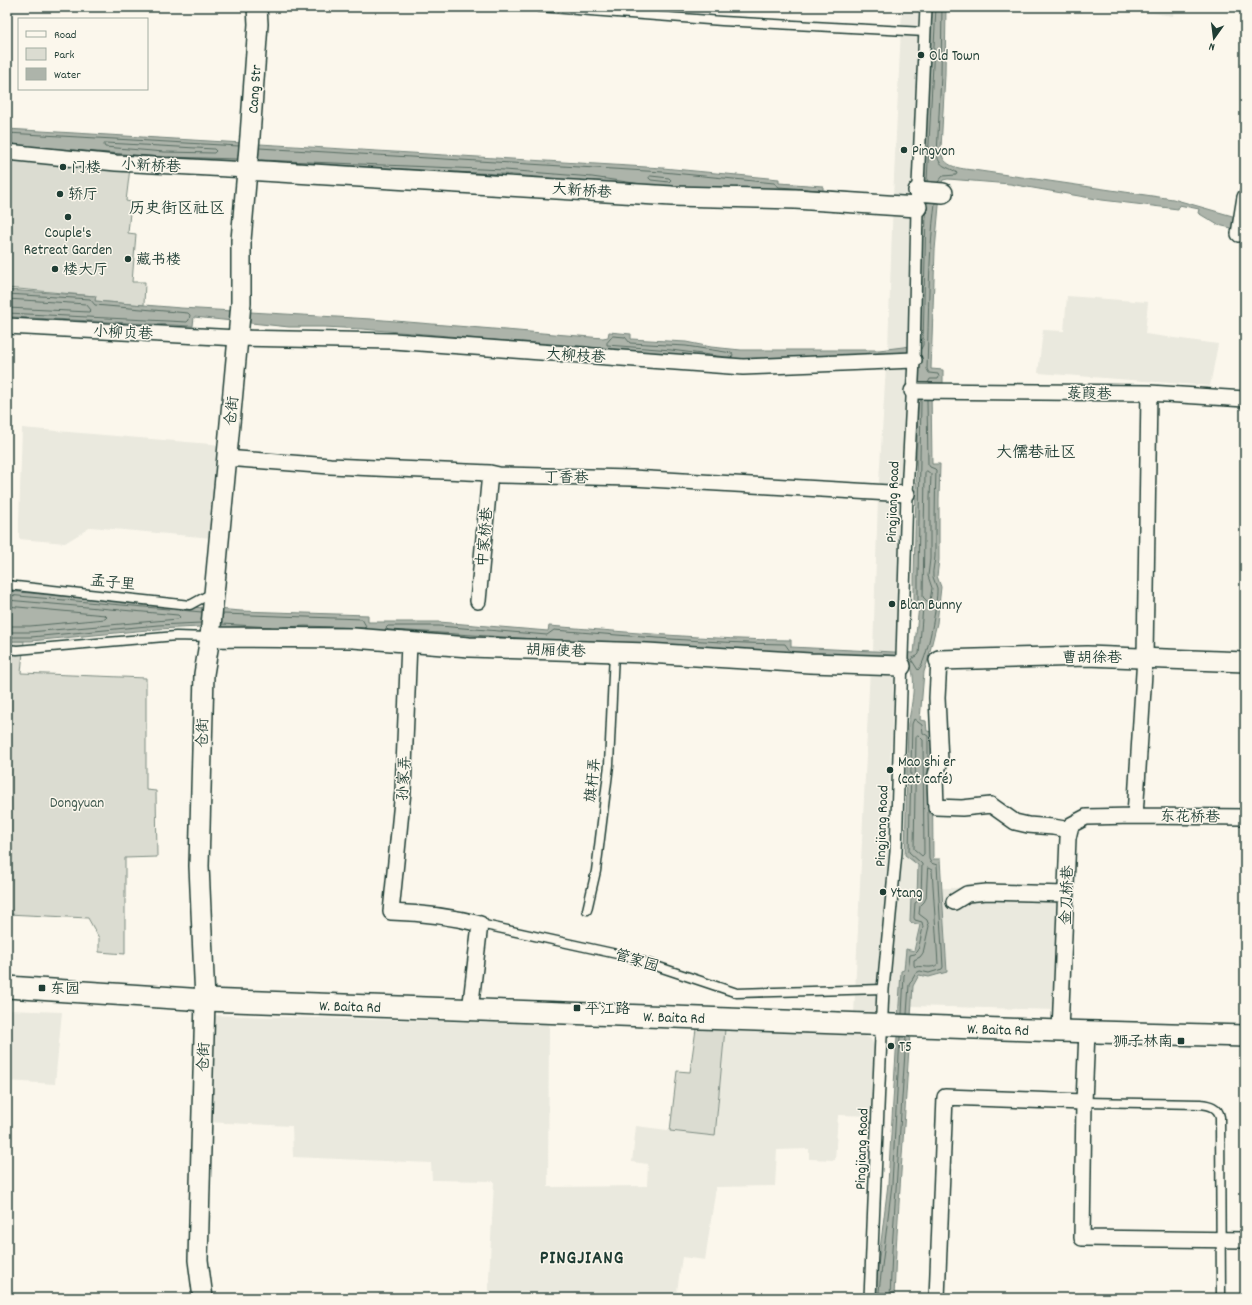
<svg xmlns="http://www.w3.org/2000/svg" width="1252" height="1305" viewBox="0 0 1252 1305" font-family="Dekko,'LXGW WenKai TC',sans-serif">
<rect width="100%" height="100%" fill="#fbf7ec"/>
<filter id="ink" filterUnits="userSpaceOnUse"><feTurbulence type="fractalNoise" baseFrequency=".025" numOctaves="2"/><feDisplacementMap in="SourceGraphic" scale="8" xChannelSelector="R" yChannelSelector="G"/><feConvolveMatrix kernelMatrix="1 2 1 2 8 2 1 2 1" color-interpolation-filters="sRGB"/></filter>
<g filter="url(#ink)">
<path fill="#eae9de" d="M 902,7 L 922,7 L 907,394 L 887,837 L 905,855 L 918,865 L 917,897 L 911,897 L 910,922 L 920,925 L 914,951 L 906,949 L 904,971 L 901,971 L 897,1016 L 854,1015 L 870,667 L 873,652 L 878,498 L 886,366 L 888,350 L 893,198 Z
M 1111,7 L 1174,7 L 1173,16 Z
M 1067,296 L 1148,302 L 1145,334 L 1218,344 L 1210,386 L 1038,373 L 1043,330 L 1064,331 Z
M 22,428 L 222,445 L 212,538 L 91,527 L 65,543 L 19,539 L 19,522 Z
M 1064,887 L 1057,1010 L 912,1006 L 913,985 L 919,975 L 929,977 L 947,971 L 942,888 Z
M 7,1010 L 62,1012 L 55,1084 L 7,1081 Z
M 204,1015 L 549,1024 L 548,1187 L 647,1186 L 648,1164 L 632,1162 L 636,1126 L 715,1136 L 725,1029 L 859,1033 L 871,1039 L 875,1048 L 874,1116 L 838,1115 L 835,1160 L 809,1159 L 809,1149 L 777,1150 L 775,1186 L 716,1187 L 705,1260 L 682,1257 L 676,1298 L 488,1298 L 494,1181 L 432,1180 L 431,1163 L 293,1157 L 292,1126 L 204,1122 Z"/>
<path fill="#dbdcd1" stroke="#7d8c82" d="M 7,157 L 130,168 L 126,201 L 131,202 L 128,233 L 136,234 L 132,282 L 145,282 L 144,305 L 95,301 L 95,296 L 7,288 Z
M 7,641 L 24,641 L 21,673 L 146,678 L 146,790 L 156,791 L 157,857 L 125,858 L 125,954 L 99,952 L 99,938 L 88,918 L 7,914 Z
M 696,1029 L 725,1029 L 715,1136 L 670,1131 L 677,1071 L 690,1072 Z"/>
<path fill="#adb4aa" stroke="#74847b" d="M 932,7 L 946,7 L 945,75 L 941,148 C 941,170 963,168 980,171 L 1173,199 L 1236,217 L 1236,229 L 1218,225 L 1198,213 L 1199,209 L 1179,205 L 1178,209 L 1102,200 L 1010,184 L 948,179 L 943,180 L 941,184 L 935,250 L 931,369 L 943,370 L 943,383 L 932,383 L 931,389 L 932,464 L 940,464 L 939,499 L 939,560 L 937,576 L 941,587 L 937,623 L 927,663 L 924,672 L 920,720 L 926,721 L 927,731 L 932,732 L 933,859 L 940,859 L 947,972 L 929,977 L 919,975 L 913,986 L 896,1250 L 894,1298 L 876,1298 L 875,1291 L 888,1184 L 901,971 L 904,970 L 906,949 L 914,951 L 920,925 L 910,922 L 911,897 L 917,897 L 918,865 L 905,855 L 908,724 C 911,710 918,675 909,664 L 200,627 L 158,629 L 31,641 L 7,641 L 7,591 L 107,600 L 241,611 L 368,615 L 368,622 L 439,622 L 548,631 L 549,626 C 630,632 710,640 791,640 L 791,647 L 914,653 L 919,606 L 914,604 L 914,578 L 919,354 L 725,361 L 670,354 L 608,350 L 583,346 L 492,340 L 437,335 L 362,329 L 324,327 L 289,327 L 194,317 L 193,326 L 13,317 L 7,317 L 7,290 L 96,296 L 95,301 L 181,308 L 371,319 L 603,338 L 608,337 L 609,332 L 631,334 L 631,339 L 686,342 L 711,347 L 741,350 L 879,350 L 919,345 L 922,204 L 634,186 L 504,174 L 164,161 L 7,147 L 7,129 L 663,168 L 779,179 L 779,183 L 823,186 L 823,190 L 923,199 Z"/>
<g fill="none" stroke-linecap="round" stroke-linejoin="round">
<path stroke="#586d63" stroke-width="1" d="M 7,133 L 239,146
M 106,143 L 214,149 L 216,151 L 214,153 L 164,152 L 105,147 L 104,145 Z
M 259,148 L 663,172 L 774,183 L 779,187 L 819,190
M 58,149 L 161,157
M 169,157 L 237,159
M 260,160 L 505,170 L 592,177 L 641,184
M 651,176 L 669,178 L 671,180 L 669,182 L 651,180 L 649,178 Z
M 927,181 L 936,7
M 938,182 L 943,176 L 956,175 L 957,173 C 949,166 940,169 937,155 L 941,75 L 942,7
M 7,294 L 90,299 L 95,305 L 188,313 L 190,315 L 189,320 L 187,322 L 7,313
M 7,299 L 86,304 L 91,310 L 89,312 L 7,308
M 613,336 L 625,337 L 630,343 L 686,346 L 732,353 L 733,355 L 732,357 L 725,357 L 671,350 L 607,345 L 607,343 Z
M 921,349 L 923,345 L 926,212
M 928,383 L 930,379 L 938,379 L 939,377 L 938,374 L 929,373 L 927,369 C 929,314 928,258 935,203
M 921,400 L 918,578 L 918,600 L 922,604 L 923,607 L 919,654 L 917,656 L 911,659 L 918,670 C 927,663 938,602 937,588 C 936,584 934,581 933,577 C 932,570 935,562 935,556 C 935,527 935,499 936,470 L 935,469 L 930,467 L 928,464 L 927,400
M 927,471 L 931,474 L 930,498 L 930,559 L 928,576 L 932,588 L 930,601 L 928,602 L 923,597 L 925,473 Z
M 7,595 L 202,612
M 7,600 L 178,615 L 180,617 L 178,619 L 30,632 L 7,632
M 7,606 L 105,615 L 107,617 L 105,619 L 30,626 L 7,626
M 223,614 L 362,619 L 366,626 L 364,628 L 305,626 L 283,627
M 222,624 L 271,627
M 7,637 L 31,637 L 158,625 L 201,623
M 535,639 L 409,631 L 388,630 L 386,628 L 388,626 L 439,626 L 547,635 L 554,630 C 631,636 707,643 785,644 L 790,651
M 918,735 L 923,740 L 924,854 L 922,856 L 914,849 L 916,737 Z
M 928,868 L 932,870 L 938,964 C 931,970 924,965 915,967 L 914,965 L 914,960 L 920,957 L 923,953 L 929,926 L 927,920 L 919,914 L 920,906 L 924,902 L 926,898 Z
M 902,1014 L 904,975 L 908,971 L 910,955 L 915,954 L 918,951 L 923,927 L 922,922 L 915,920 L 914,918 L 915,903 L 919,900 L 921,897 L 922,864 L 909,852 L 912,724 L 914,719 L 922,725 L 923,733 L 928,736 L 928,771
M 907,1014 L 909,985 L 916,973 L 920,971 L 929,973 L 942,969 L 943,967 L 937,865 L 931,863 L 929,859 L 928,810
M 879,1298 L 879,1291 L 892,1184 L 900,1037
M 890,1298 L 892,1250 L 906,1037"/>
<g stroke="#1f3d34" stroke-width="11">
<path id="service" d="M 538,7 L 722,21 L 925,32
M 7,585 L 190,605 L 212,593
M 7,649 L 17,650 L 176,636 L 210,637
M 587,910 L 596,871 L 609,765 L 614,652
M 480,924 L 626,956 L 737,993 L 883,989
M 1084,1102 L 1200,1104 C 1210,1105 1218,1107 1220,1117 L 1221,1298"/>
</g>
<g stroke="#1f3d34" stroke-width="14">
<path id="pedestrian" d="M 870,1298 L 883,989 L 896,852 L 907,494 L 914,360 L 917,207 L 926,7"/>
</g>
<g stroke="#1f3d34" stroke-width="18">
<path id="minor" d="M 7,152 L 116,163 L 247,170
M 1239,234 L 1245,197
M 7,326 L 238,338 L 393,341 L 743,367 L 914,360
M 912,391 L 1149,393 L 1245,399
M 226,458 L 330,466 L 490,473 L 499,475 L 632,478 L 907,494
M 478,601 L 490,473
M 409,643 L 403,791 L 391,912 C 422,913 450,916 480,924 L 470,1011
M 939,660 L 937,698 L 940,761 L 935,778 L 936,807 L 962,808 L 991,805 L 1015,822 L 1028,825 L 1053,827 L 1070,830
M 1135,816 L 1145,657 L 1149,393
M 954,902 L 967,894 L 987,892 L 1066,894
M 1060,1031 L 1068,838 L 1071,825 L 1086,817 L 1135,816 L 1245,817
M 1087,1032 L 1084,1102 L 1082,1238 L 1245,1240
M 937,1298 L 945,1097 L 1084,1102"/>
</g>
<g stroke="#1f3d34" stroke-width="22">
<path id="tertiary" d="M 247,170 L 672,196 L 795,199 L 917,207
M 918,191 L 943,193
M 210,637 L 353,638 L 469,647 L 647,653 L 810,663 L 901,666
M 939,660 L 1087,656 L 1245,662
M 203,1298 L 198,1260 L 205,1000 L 199,866 L 204,674 L 210,637 L 238,338 L 241,303 L 241,240 L 250,136 L 258,24 L 257,7"/>
</g>
<g stroke="#1f3d34" stroke-width="24">
<path id="secondary" d="M 7,987 L 205,1000 L 1060,1031 L 1245,1036"/>
</g>
<use href="#service" stroke="#fbf7ec" stroke-width="8"/>
<use href="#pedestrian" stroke="#fbf7ec" stroke-width="11"/>
<use href="#minor" stroke="#fbf7ec" stroke-width="15"/>
<use href="#tertiary" stroke="#fbf7ec" stroke-width="19"/>
<use href="#secondary" stroke="#fbf7ec" stroke-width="21"/>
</g>
</g>
<g fill="#1f3d34" stroke="#fbf7ec" stroke-width="1.5">
<circle cx="921" cy="55" r="4"/>
<circle cx="904" cy="150" r="4"/>
<circle cx="63" cy="167" r="4"/>
<circle cx="60" cy="194" r="4"/>
<circle cx="68" cy="217" r="4"/>
<circle cx="128" cy="259" r="4"/>
<circle cx="55" cy="269" r="4"/>
<circle cx="892" cy="604" r="4"/>
<circle cx="890" cy="770" r="4"/>
<circle cx="883" cy="892" r="4"/>
<rect x="38" y="984" width="8" height="8" rx="2"/>
<rect x="573" y="1004" width="8" height="8" rx="2"/>
<rect x="1177" y="1037" width="8" height="8" rx="2"/>
<circle cx="891" cy="1046" r="4"/>
</g>
<g text-anchor="middle" stroke-width="3" stroke-linejoin="round" paint-order="stroke">
<g font-size="15" fill="#1f3d34" stroke="#fbf7ec" text-anchor="start">
<text x="929" y="60">Old Town</text>
<text x="912" y="155">Pingvon</text>
<text x="71" y="172">门楼</text>
<text x="68" y="199">轿厅</text>
<text x="68" y="237" text-anchor="middle">Couple's<tspan x="68" dy="17">Retreat Garden</tspan></text>
<text x="136" y="264">藏书楼</text>
<text x="63" y="274">楼大厅</text>
<text x="900" y="609">Blan Bunny</text>
<text x="898" y="766">Mao shi er<tspan x="898" dy="17">(cat café)</tspan></text>
<text x="891" y="897">Ytang</text>
<text x="50" y="993">东园</text>
<text x="585" y="1013">平江路</text>
<text x="1173" y="1046" text-anchor="end">狮子林南</text>
<text x="899" y="1051">T5</text>
</g>
<g font-size="15" fill="#1f3d34" stroke="#fbf7ec">
<text transform="translate(254 89) rotate(-86)" y="5">Cang Str</text>
<text transform="translate(151 165) rotate(3)" y="5">小新桥巷</text>
<text transform="translate(582 190) rotate(4)" y="5">大新桥巷</text>
<text transform="translate(123 332) rotate(3)" y="5">小柳贞巷</text>
<text transform="translate(576 355) rotate(4)" y="5">大柳枝巷</text>
<text transform="translate(1089 393) rotate(1)" y="5">菉葭巷</text>
<text transform="translate(231 411) rotate(-84)" y="5">仓街</text>
<text transform="translate(566 477) rotate(1)" y="5">丁香巷</text>
<text transform="translate(892 502) rotate(-88)" y="5">Pingjiang Road</text>
<text transform="translate(484 537) rotate(-85)" y="5">中家桥巷</text>
<text transform="translate(113 582) rotate(6)" y="5">孟子里</text>
<text transform="translate(556 650) rotate(2)" y="5">胡厢使巷</text>
<text x="1092" y="662">曹胡徐巷</text>
<text transform="translate(202 733) rotate(-89)" y="5">仓街</text>
<text transform="translate(403 778) rotate(-87)" y="5">孙家弄</text>
<text transform="translate(592 780) rotate(-84)" y="5">旗杆弄</text>
<text transform="translate(1190 816) rotate(1)" y="5">东花桥巷</text>
<text transform="translate(881 826) rotate(-88)" y="5">Pingjiang Road</text>
<text transform="translate(1066 895) rotate(-88)" y="5">金刀桥巷</text>
<text transform="translate(637 960) rotate(17)" y="5">管家园</text>
<text transform="translate(350 1006) rotate(2)" y="5">W. Baita Rd</text>
<text transform="translate(674 1017) rotate(2)" y="5">W. Baita Rd</text>
<text transform="translate(998 1029) rotate(2)" y="5">W. Baita Rd</text>
<text transform="translate(203 1057) rotate(-88)" y="5">仓街</text>
<text transform="translate(861 1149) rotate(-88)" y="5">Pingjiang Road</text>
</g>
<g font-size="15" fill="#455d53" stroke="#fbf7ec">
<text x="77" y="807">Dongyuan</text>
</g>
<g font-size="16" fill="#1f3d34" stroke="#fbf7ec">
<text x="177" y="213">历史街区社区</text>
<text x="1036" y="457">大儒巷社区</text>
</g>
<g font-size="19" font-weight="bold" letter-spacing="1" fill="#1f3d34" stroke="#fbf7ec">
<text x="582" y="1263">PINGJIANG</text>
</g>
</g>
<rect width="1252" height="1305" fill="none" stroke="#fbf7ec" stroke-width="24"/>
<rect x="12" y="12" width="1228" height="1281" fill="none" stroke="#1f3d34" stroke-width="1.5" filter="url(#ink)"/>
<rect x="18" y="18" width="130" height="72" fill="#fbf7ec" stroke="#a3ada2"/>
<rect x="26" y="31" width="20" height="6" fill="#fbf7ec" stroke="#a3ada2"/>
<text x="54" y="38" font-size="12" fill="#1f3d34">Road</text>
<rect x="26" y="48" width="20" height="12" fill="#dbdcd1" stroke="#a3ada2"/>
<text x="54" y="58" font-size="12" fill="#1f3d34">Park</text>
<rect x="26" y="68" width="20" height="12" fill="#adb4aa" stroke="#a3ada2"/>
<text x="54" y="78" font-size="12" fill="#1f3d34">Water</text>
<g transform="translate(1214 38) rotate(194)" stroke="#fbf7ec" stroke-width="3" paint-order="stroke">
<path d="M0-3L7 15L0 10L-7 15Z" fill="#1f3d34"/>
<text y="-6" font-size="11" font-weight="bold" text-anchor="middle" fill="#1f3d34">N</text>
</g>
</svg>
